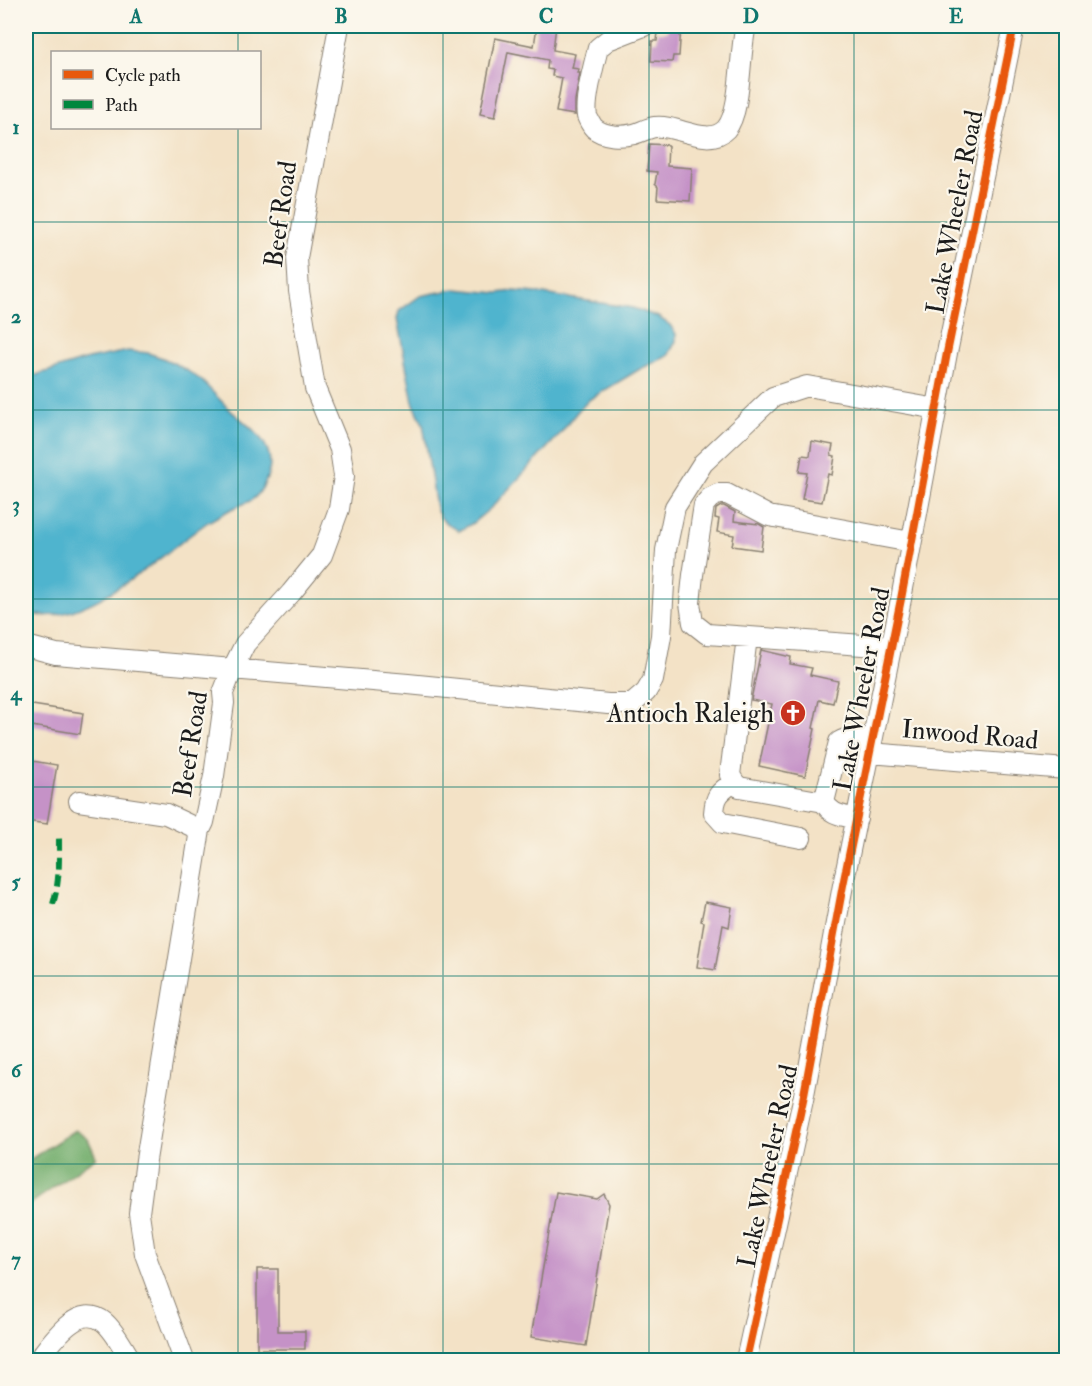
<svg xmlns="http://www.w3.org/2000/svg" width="1092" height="1386" viewBox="0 0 1092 1386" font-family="'IM FELL Double Pica',serif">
<rect width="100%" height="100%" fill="#fbf7ec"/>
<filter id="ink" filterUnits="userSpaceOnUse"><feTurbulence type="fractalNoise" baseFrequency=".0167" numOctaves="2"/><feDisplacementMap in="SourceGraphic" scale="12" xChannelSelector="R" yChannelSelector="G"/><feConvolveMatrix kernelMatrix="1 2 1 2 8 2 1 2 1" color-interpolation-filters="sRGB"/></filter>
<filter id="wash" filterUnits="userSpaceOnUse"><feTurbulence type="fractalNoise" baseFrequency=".008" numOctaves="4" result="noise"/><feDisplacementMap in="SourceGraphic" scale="24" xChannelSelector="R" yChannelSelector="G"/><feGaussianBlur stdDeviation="1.35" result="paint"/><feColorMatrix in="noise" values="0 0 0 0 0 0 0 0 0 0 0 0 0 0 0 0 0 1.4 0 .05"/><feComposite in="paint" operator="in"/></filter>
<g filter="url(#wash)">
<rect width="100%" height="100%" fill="#f3e2c6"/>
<path fill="#73ae6d" stroke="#486544" stroke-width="1.5" d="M 75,1130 L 88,1139 L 96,1157 L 26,1207 L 26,1162 Z"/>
<path fill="#50b4ce" stroke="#366875" stroke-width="1.5" d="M 455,289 L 498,293 L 513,291 L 537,293 L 633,308 L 658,317 L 670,325 L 676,334 L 676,341 L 668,356 L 640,369 L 590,399 L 577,412 L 560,434 L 493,506 L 473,523 L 459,531 C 447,523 441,523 436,508 L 423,424 L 413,402 L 397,319 L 399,311 L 420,296 Z
M 128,351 C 134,352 142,352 148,353 C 166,358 186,369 201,380 C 211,390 220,400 230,410 C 246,424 270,439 270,463 C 270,475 262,492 253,499 C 248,503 242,504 236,507 C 227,511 217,517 208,522 C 166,551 79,634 26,612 L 26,378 L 88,359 Z"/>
<g id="blocks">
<path fill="#c592c7" d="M 537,26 L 556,26 L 553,50 L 575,54 L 572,68 L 579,69 L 578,73 L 580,73 L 575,100 L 575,115 L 556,112 L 562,78 L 552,76 L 553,70 L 547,69 L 548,60 L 508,52 L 495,117 L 480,114 L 495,38 L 534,46 Z
M 668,26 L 681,26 L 679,56 L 673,56 L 672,62 L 651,61 L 652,41 L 657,41 L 658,32 L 668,32 Z
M 649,144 L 668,145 L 667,166 L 692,168 L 690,201 L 657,199 L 658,187 L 655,184 L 657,172 L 647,171 Z
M 812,441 L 833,445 L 831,455 L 835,456 L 832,475 L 828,474 L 822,502 L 802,499 L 807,473 L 799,472 L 802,455 L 810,456 Z
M 721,506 L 724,506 L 735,512 L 734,521 L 759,524 L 764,527 L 761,550 L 732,546 L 734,535 L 717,532 L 719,519 L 715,518 L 716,509 Z
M 761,650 L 791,657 L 790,664 L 812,668 L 810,675 L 838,681 L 833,703 L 819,700 L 813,728 L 815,729 L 805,776 L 759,766 L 772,704 L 751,700 Z
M 26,704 L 83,713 L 80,734 L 26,725 Z
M 26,760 L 57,765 L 47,824 L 26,821 Z
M 705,902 L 732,907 L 729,927 L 723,925 L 715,970 L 697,967 L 704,922 L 701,921 Z
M 556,1192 L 597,1199 L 604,1194 L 609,1204 L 586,1346 L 531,1337 Z
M 257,1269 L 278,1269 L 278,1331 L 305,1331 L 305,1349 L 257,1349 Z"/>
</g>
</g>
<g filter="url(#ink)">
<use href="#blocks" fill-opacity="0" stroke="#887f71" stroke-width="1.5"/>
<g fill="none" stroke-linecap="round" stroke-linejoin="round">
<g stroke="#887f71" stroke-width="22">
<path id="minor" d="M 644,26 L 608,40 L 598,48 C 594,64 584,101 587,116 C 588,119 592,126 594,128 C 604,137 622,137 634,134 C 641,132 648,128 655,127 C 677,124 708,148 726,129 C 742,111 739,51 746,26
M 747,637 L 730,775 L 734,782 L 739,787 L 824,802
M 26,646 L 56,654 L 408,684 L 608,704 L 632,704 L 646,692 L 653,680 L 661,636 L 666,550 L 675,507 L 703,463 L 773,397 L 807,386 L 937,409
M 891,647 L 707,634 L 693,623 L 690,603 L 693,575 L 704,505 L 710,498 L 718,494 L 727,494 L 769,516 L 911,542
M 870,753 L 1066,769
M 734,782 C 719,792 715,796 714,813 L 723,823 L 801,838
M 79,801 L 166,814 L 200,830
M 857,819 C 842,815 832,816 824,802 L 839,742 C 850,735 860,739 872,741
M 38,1360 C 51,1343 78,1301 104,1322 C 115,1331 123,1348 131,1360
M 184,1360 L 145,1254 L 139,1213 L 146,1160 L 200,830 L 204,822 L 214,776 L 224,703 L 223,693 L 232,670 L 245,644 L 291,593 L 322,555 L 339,509 L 344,476 L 340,449 L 315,388 L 299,291 L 297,258 L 339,26
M 746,1360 L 803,1100 L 843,885 L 901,599 L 947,353 L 1014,26"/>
</g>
<use href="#minor" stroke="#fff" stroke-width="20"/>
<path stroke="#00873e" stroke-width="6" stroke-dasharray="12 6" stroke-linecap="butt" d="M 53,904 C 60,881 59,859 59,835"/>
<g stroke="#fbf7ec" stroke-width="11">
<path id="cycleway" d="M 746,1360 L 803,1100 L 843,885 L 901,599 L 947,353 L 1014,26"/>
</g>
<use href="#cycleway" stroke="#e8590c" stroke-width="8"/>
</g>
</g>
<path fill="none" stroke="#0f766e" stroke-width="1.5" stroke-opacity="0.55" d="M 238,26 L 238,52M 443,26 L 443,1360M 649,26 L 649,1360M 854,26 L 854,1360M 238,128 L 238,1360M 26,222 L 1066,222M 26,410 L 1066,410M 26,599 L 1066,599M 26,787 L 1066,787M 26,976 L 1066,976M 26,1164 L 1066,1164"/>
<defs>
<g id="church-disc" transform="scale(1.35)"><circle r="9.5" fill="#c8321e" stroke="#fbf7ec"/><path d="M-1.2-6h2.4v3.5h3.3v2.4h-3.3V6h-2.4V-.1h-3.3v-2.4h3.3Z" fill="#fff"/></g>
</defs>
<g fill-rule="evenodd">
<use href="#church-disc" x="793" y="713"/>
</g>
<g text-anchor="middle" stroke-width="4.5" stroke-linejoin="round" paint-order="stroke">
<g font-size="26" fill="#1c1c1c" stroke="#fbf7ec">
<text transform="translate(954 212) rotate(-79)" y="9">Lake Wheeler Road</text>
<text transform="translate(280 214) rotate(-82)" y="9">Beef Road</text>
<text transform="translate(861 689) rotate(-79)" y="9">Lake Wheeler Road</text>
<text transform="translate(970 734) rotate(5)" y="9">Inwood Road</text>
<text transform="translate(190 744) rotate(-81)" y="9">Beef Road</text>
<text transform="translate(767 1166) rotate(-78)" y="9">Lake Wheeler Road</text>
</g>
<g font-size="26" fill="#1c1c1c" stroke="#fbf7ec" text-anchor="end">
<text x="774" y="722">Antioch Raleigh</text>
</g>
</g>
<rect width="1092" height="1386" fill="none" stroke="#fbf7ec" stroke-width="66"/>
<rect x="51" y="51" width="210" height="78" fill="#fbf7ec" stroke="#a29f99" stroke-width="1.5"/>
<rect x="63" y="70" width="30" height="9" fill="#e8590c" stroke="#a29f99" stroke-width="1.5"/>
<text x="105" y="81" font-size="18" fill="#1c1c1c">Cycle path</text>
<rect x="63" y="100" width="30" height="9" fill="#00873e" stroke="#a29f99" stroke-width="1.5"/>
<text x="105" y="111" font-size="18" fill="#1c1c1c">Path</text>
<rect x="33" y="33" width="1026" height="1320" fill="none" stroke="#0f766e" stroke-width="2"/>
<g font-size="20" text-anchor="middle" font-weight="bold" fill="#0f766e">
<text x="136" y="23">A</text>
<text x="341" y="23">B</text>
<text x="546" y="23">C</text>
<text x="751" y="23">D</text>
<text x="956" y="23">E</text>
<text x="16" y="134">1</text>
<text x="16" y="323">2</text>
<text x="16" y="511">3</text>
<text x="16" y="700">4</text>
<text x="16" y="888">5</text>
<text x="16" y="1077">6</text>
<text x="16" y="1266">7</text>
</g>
</svg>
